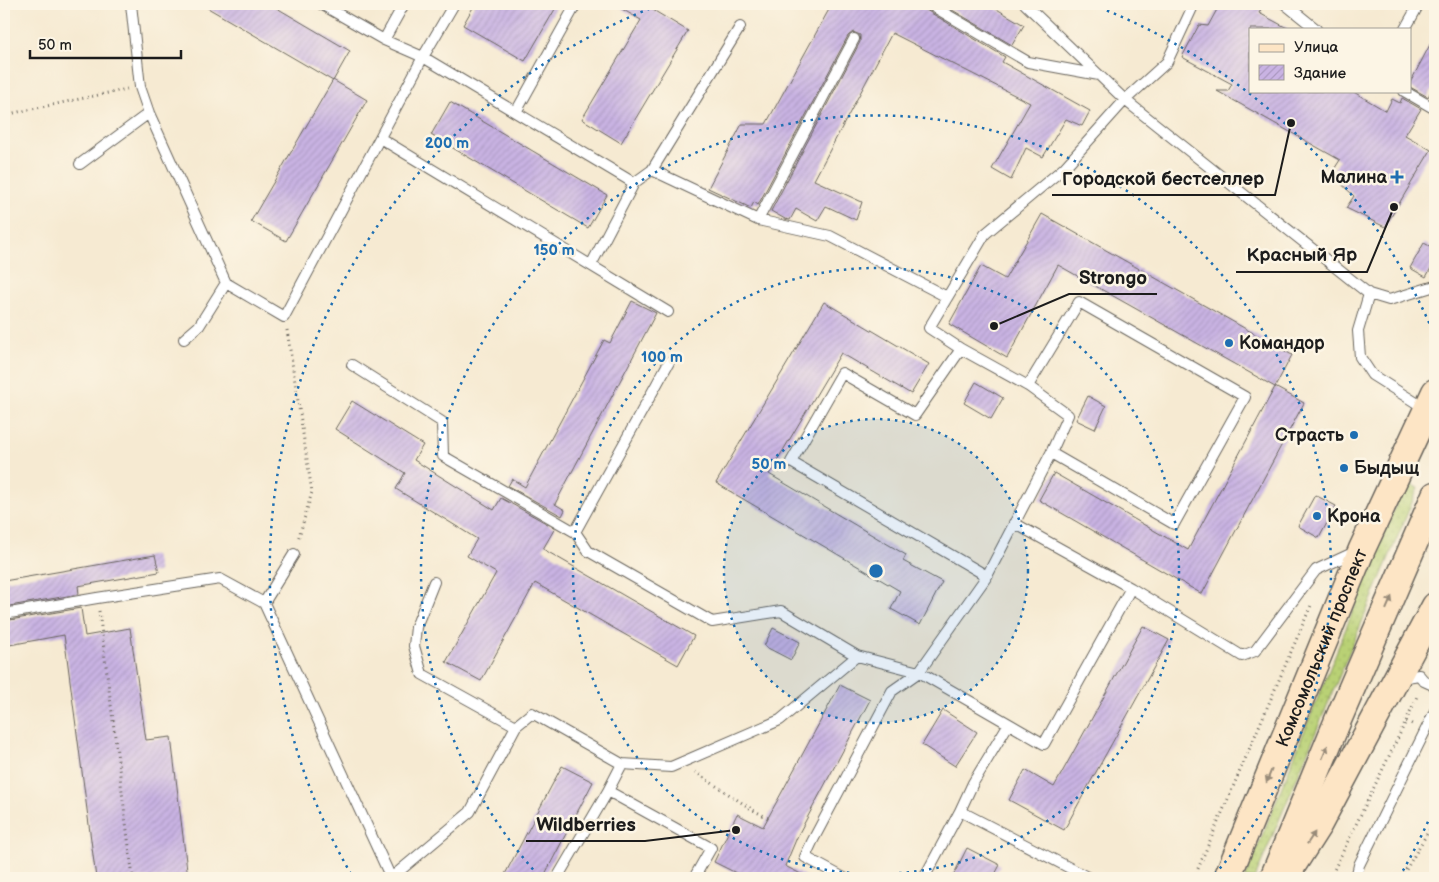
<svg xmlns="http://www.w3.org/2000/svg" width="1439" height="882" viewBox="0 0 1439 882" font-family="'Balsamiq Sans',sans-serif">
<defs>
<pattern id="grass-dots" width="8" height="8" patternUnits="userSpaceOnUse" patternTransform="scale(1.25)"><rect width="8" height="8" fill="#b9d175"/><path d="M2 2h.1M6 6h.1" fill="none" stroke="#9eb365" stroke-width="1.8" stroke-linecap="round"/></pattern>
<pattern id="building-hatch" width="6" height="6" patternUnits="userSpaceOnUse" patternTransform="scale(1.25)"><rect width="6" height="6" fill="#c9b3e3"/><path d="M-1 1l2-2M0 6l6-6M5 7l2-2" fill="none" stroke="#ac99c2"/></pattern>
</defs>
<rect width="100%" height="100%" fill="#fcf5e5"/>
<filter id="ink" filterUnits="userSpaceOnUse"><feTurbulence type="fractalNoise" baseFrequency=".02" numOctaves="2"/><feDisplacementMap in="SourceGraphic" scale="10" xChannelSelector="R" yChannelSelector="G"/><feConvolveMatrix kernelMatrix="1 2 1 2 8 2 1 2 1" color-interpolation-filters="sRGB"/></filter>
<filter id="wash" filterUnits="userSpaceOnUse"><feTurbulence type="fractalNoise" baseFrequency=".0096" numOctaves="4" result="noise"/><feDisplacementMap in="SourceGraphic" scale="20" xChannelSelector="R" yChannelSelector="G"/><feGaussianBlur stdDeviation="1.12" result="paint"/><feColorMatrix in="noise" values="0 0 0 0 0 0 0 0 0 0 0 0 0 0 0 0 0 1.4 0 .05"/><feComposite in="paint" operator="in"/></filter>
<g filter="url(#wash)">
<rect width="100%" height="100%" fill="#f6ead2"/>
<path fill="url(#grass-dots)" stroke="#6a7648" d="M 1405,482 L 1418,488 L 1255,878 L 1245,878 Z"/>
<g id="blocks">
<path fill="url(#building-hatch)" d="M 201,4 L 270,4 L 350,51 L 333,81 Z
M 475,4 L 558,4 L 525,61 L 463,25 Z
M 613,4 L 656,4 L 653,10 L 688,31 L 621,143 L 582,119 L 641,20 Z
M 832,4 L 922,4 L 926,10 L 1005,57 L 1002,62 L 1090,111 L 1082,126 L 1066,119 L 1043,157 L 1026,148 L 1011,180 L 992,169 L 1030,103 L 892,33 L 814,180 L 862,202 L 856,220 L 826,206 L 817,221 L 796,209 L 790,220 L 785,219 L 771,211 L 860,42 L 860,35 L 853,32 L 848,36 L 758,205 L 754,202 L 751,208 L 708,188 L 742,124 L 766,124 Z
M 942,4 L 988,4 L 1024,25 L 1012,45 Z
M 1220,4 L 1264,4 L 1259,13 L 1289,29 L 1250,29 L 1250,91 L 1352,91 L 1386,111 L 1392,99 L 1400,103 L 1402,98 L 1421,109 L 1405,135 L 1431,150 L 1385,227 L 1346,208 L 1354,196 L 1331,174 L 1340,160 L 1217,91 L 1228,91 L 1232,84 L 1182,57 L 1199,25 L 1208,26 Z
M 1435,35 L 1435,84 L 1428,97 L 1410,87 L 1410,83 Z
M 333,80 L 367,100 L 286,241 L 251,221 Z
M 450,102 L 607,195 L 588,228 L 431,135 Z
M 1042,214 L 1292,355 L 1275,387 L 1058,265 L 1007,358 L 949,324 L 981,266 L 1005,279 Z
M 1424,243 L 1435,249 L 1435,261 L 1426,277 L 1410,268 Z
M 632,301 L 656,313 L 555,504 L 565,510 L 562,516 L 508,486 L 512,479 L 525,487 L 604,340 L 610,343 Z
M 824,302 L 929,364 L 911,394 L 841,353 L 769,474 L 906,555 L 903,561 L 942,582 L 920,625 L 891,609 L 900,591 L 716,483 Z
M 976,382 L 1003,398 L 991,419 L 964,403 Z
M 1275,387 L 1304,403 L 1202,594 L 1039,500 L 1054,473 L 1188,550 Z
M 1088,396 L 1106,406 L 1095,429 L 1076,420 Z
M 352,401 L 423,445 L 414,460 L 494,510 L 501,498 L 555,528 L 543,549 L 694,636 L 678,665 L 535,583 L 481,681 L 446,662 L 496,573 L 467,556 L 477,539 L 396,489 L 405,473 L 335,429 Z
M 1315,495 L 1336,506 L 1319,538 L 1298,526 Z
M 155,555 L 159,572 L 78,586 L 79,594 L 4,607 L 4,581 Z
M 81,608 L 85,636 L 130,628 L 146,740 L 171,737 L 188,878 L 96,878 L 64,635 L 4,646 L 4,621 Z
M 1143,626 L 1169,640 L 1064,830 L 1009,800 L 1025,770 L 1054,787 Z
M 773,628 L 800,642 L 791,660 L 764,646 Z
M 840,685 L 870,700 L 798,835 L 785,866 L 809,878 L 736,878 L 738,874 L 714,862 L 737,814 L 763,827 Z
M 943,710 L 977,732 L 955,766 L 922,745 Z
M 562,766 L 593,782 L 543,878 L 503,878 Z
M 967,848 L 1000,865 L 993,878 L 952,878 Z"/>
</g>
</g>
<g filter="url(#ink)">
<use href="#blocks" fill-opacity="0" stroke="#68645c" stroke-width="1"/>
<g fill="none" stroke-linecap="round" stroke-linejoin="round">
<g stroke="#68645c" stroke-width="12">
<path id="service" d="M 131,4 L 140,87 L 149,113 L 226,283 L 284,317 L 423,57 L 454,4
M 321,4 L 384,40 L 423,57 L 634,183
M 929,4 L 1028,62 L 1099,75
M 1025,4 L 1125,100 L 1369,294 L 1358,331 L 1360,357 L 1372,375 L 1426,409
M 1285,4 L 1316,29
M 1405,29 L 1419,4
M 384,40 L 404,4
M 1404,91 L 1435,109
M 516,112 L 576,4
M 380,138 L 668,312
M 80,164 L 149,113
M 652,170 L 758,220 L 830,236 L 947,297
M 758,220 L 854,39
M 591,265 L 634,183 L 652,170 L 740,27
M 1369,294 L 1389,300 L 1435,286
M 184,339 L 199,326 L 226,283
M 961,349 L 915,415 L 842,373 L 791,462 L 987,576
M 352,365 L 442,422 L 443,456 L 575,532 L 588,551 L 712,622 L 781,611 L 857,656
M 1028,386 L 1079,302 L 1245,397 L 1174,524 L 1051,453
M 1014,523 L 1131,588 L 1242,656 L 1255,651 L 1316,570 L 1357,551
M 575,532 L 669,362
M 294,554 L 264,603 L 391,878
M 434,582 L 416,627 L 414,646 L 422,674 L 516,726
M 4,614 L 97,598 L 220,579 L 264,603
M 1401,678 L 1419,675 L 1424,681 L 1435,686
M 1008,725 L 973,783 L 960,811 L 1089,878
M 608,791 L 711,848 L 694,878
M 391,878 L 470,812 L 516,726 L 532,713 L 622,764 L 671,767 L 780,720 L 857,656 L 919,672 L 1044,744 L 1131,588
M 557,878 L 608,791 L 622,764
M 844,878 L 805,857 L 812,842 L 892,691 L 919,672 L 987,576 L 1051,453 L 1068,415 L 1028,386 L 961,349 L 929,328 L 985,234 L 1064,168 L 1125,100 L 1167,62 L 1194,4
M 924,878 L 960,811
M 1356,878 L 1359,865 L 1435,711"/>
</g>
<g stroke="#68645c" stroke-width="29">
<g id="secondary">
<path d="M 1289,871 L 1319,824 L 1435,606"/>
<path id="s1" d="M 1227,878 L 1362,549 L 1435,392"/>
<path d="M 1273,878 L 1338,720 L 1435,495"/>
</g>
</g>
<path stroke="#68645c" stroke-width="3" stroke-dasharray="1 4" stroke-linecap="butt" d="M 4,115 L 127,89
M 287,330 L 312,492 L 298,540
M 99,611 L 133,878
M 1406,721 L 1418,694
M 695,772 L 753,810 L 768,818
M 1194,878 L 1312,603
M 1330,878 L 1406,721 L 1412,724
M 1401,878 L 1428,832 L 1435,825"/>
<use href="#service" stroke="#fff" stroke-width="10"/>
<use href="#secondary" stroke="#fde5c5" stroke-width="26"/>
</g>
<defs><path id="oneway-solid" d="M-6-.8H1V-3.2L6.5 0L1 3.2V.8H-6Z" transform="scale(1.25)"/></defs>
<g fill="#988b79">
<use href="#oneway-solid" transform="translate(1389 603) rotate(-67)"/>
<use href="#oneway-solid" transform="translate(1325 752) rotate(-68)"/>
<use href="#oneway-solid" transform="translate(1269 776) rotate(112)"/>
<use href="#oneway-solid" transform="translate(1311 838) rotate(-57)"/>
</g>
</g>
<circle cx="876" cy="571" r="152" fill="#1f6fb2" fill-opacity=".12"/>
<g fill="none" stroke="#1f6fb2" stroke-width="2.5" stroke-dasharray="2.5 5">
<circle cx="876" cy="571" r="152"/>
<circle cx="876" cy="571" r="303"/>
<path d="M538 875A455 455 0 1 1 1214 875"/>
<path d="M1434 808A606 606 0 0 1 1401 874M351 874A606 606 0 0 1 659 5M1093 5A606 606 0 0 1 1434 334"/>
</g>
<g fill="#1f6fb2" stroke="#fcf5e5" stroke-width="2">
<path d="M1394.5 169.5h5v5h5v5h-5v5h-5v-5h-5v-5h5z"/>
<circle cx="1229" cy="343" r="5"/>
<circle cx="1354" cy="435" r="5"/>
<circle cx="1344" cy="468" r="5"/>
<circle cx="1317" cy="516" r="5"/>
</g>
<g text-anchor="middle" stroke-width="5" stroke-linejoin="round" paint-order="stroke">
<g font-size="18" font-weight="bold" fill="#1c1c1c" stroke="#fcf5e5" text-anchor="start">
<text x="1387" y="183" text-anchor="end">Малина</text>
<text x="1239" y="349">Командор</text>
<text x="1344" y="441" text-anchor="end">Страсть</text>
<text x="1354" y="474">Быдыщ</text>
<text x="1327" y="522">Крона</text>
</g>
<g font-size="18" fill="#1c1c1c" stroke="#fcf5e5">
<text dy="6" stroke="none"><textPath href="#s1" startOffset="249">Комсомольский проспект</textPath></text>
</g>
</g>
<circle cx="876" cy="571" r="8" fill="#1f6fb2" stroke="#fcf5e5" stroke-width="2.5"/>
<g font-size="15" text-anchor="middle" font-weight="bold" fill="#1f6fb2" stroke="#fcf5e5" stroke-width="5" stroke-linejoin="round" paint-order="stroke">
<text x="447" y="148">200 m</text>
<text x="554" y="255">150 m</text>
<text x="662" y="362">100 m</text>
<text x="769" y="469">50 m</text>
</g>
<path fill="none" stroke="#1c1c1c" stroke-width="2" d="M1291 123L1275 195H1052M1394 207L1367 272H1236M994 326L1069 294H1157M736 830L645 841H526"/>
<g fill="#1c1c1c" stroke="#fcf5e5" stroke-width="2">
<circle cx="1291" cy="123" r="5"/>
<circle cx="1394" cy="207" r="5"/>
<circle cx="994" cy="326" r="5"/>
<circle cx="736" cy="830" r="5"/>
</g>
<g font-size="19" text-anchor="middle" font-weight="bold" fill="#1c1c1c" stroke="#fcf5e5" stroke-width="5" stroke-linejoin="round" paint-order="stroke">
<text x="1163" y="185">Городской бестселлер</text>
<text x="1302" y="261">Красный Яр</text>
<text x="1113" y="284">Strongo</text>
<text x="586" y="831">Wildberries</text>
</g>
<rect width="1439" height="882" fill="none" stroke="#fcf5e5" stroke-width="20"/>
<rect x="1249" y="28" width="162" height="65" fill="#fcf5e5" stroke="#a29e95"/>
<rect x="1259" y="44" width="25" height="8" fill="#fde5c5" stroke="#a29e95"/>
<text x="1294" y="52" font-size="15" fill="#1c1c1c">Улица</text>
<rect x="1259" y="65" width="25" height="15" fill="url(#building-hatch)" stroke="#a29e95"/>
<text x="1294" y="78" font-size="15" fill="#1c1c1c">Здание</text>
<path d="M30 50v8h151v-8" fill="none" stroke="#1c1c1c" stroke-width="2.5"/>
<text x="38" y="50" font-size="15" fill="#1c1c1c" stroke="#fcf5e5" stroke-width="4" paint-order="stroke">50 m</text>
</svg>
